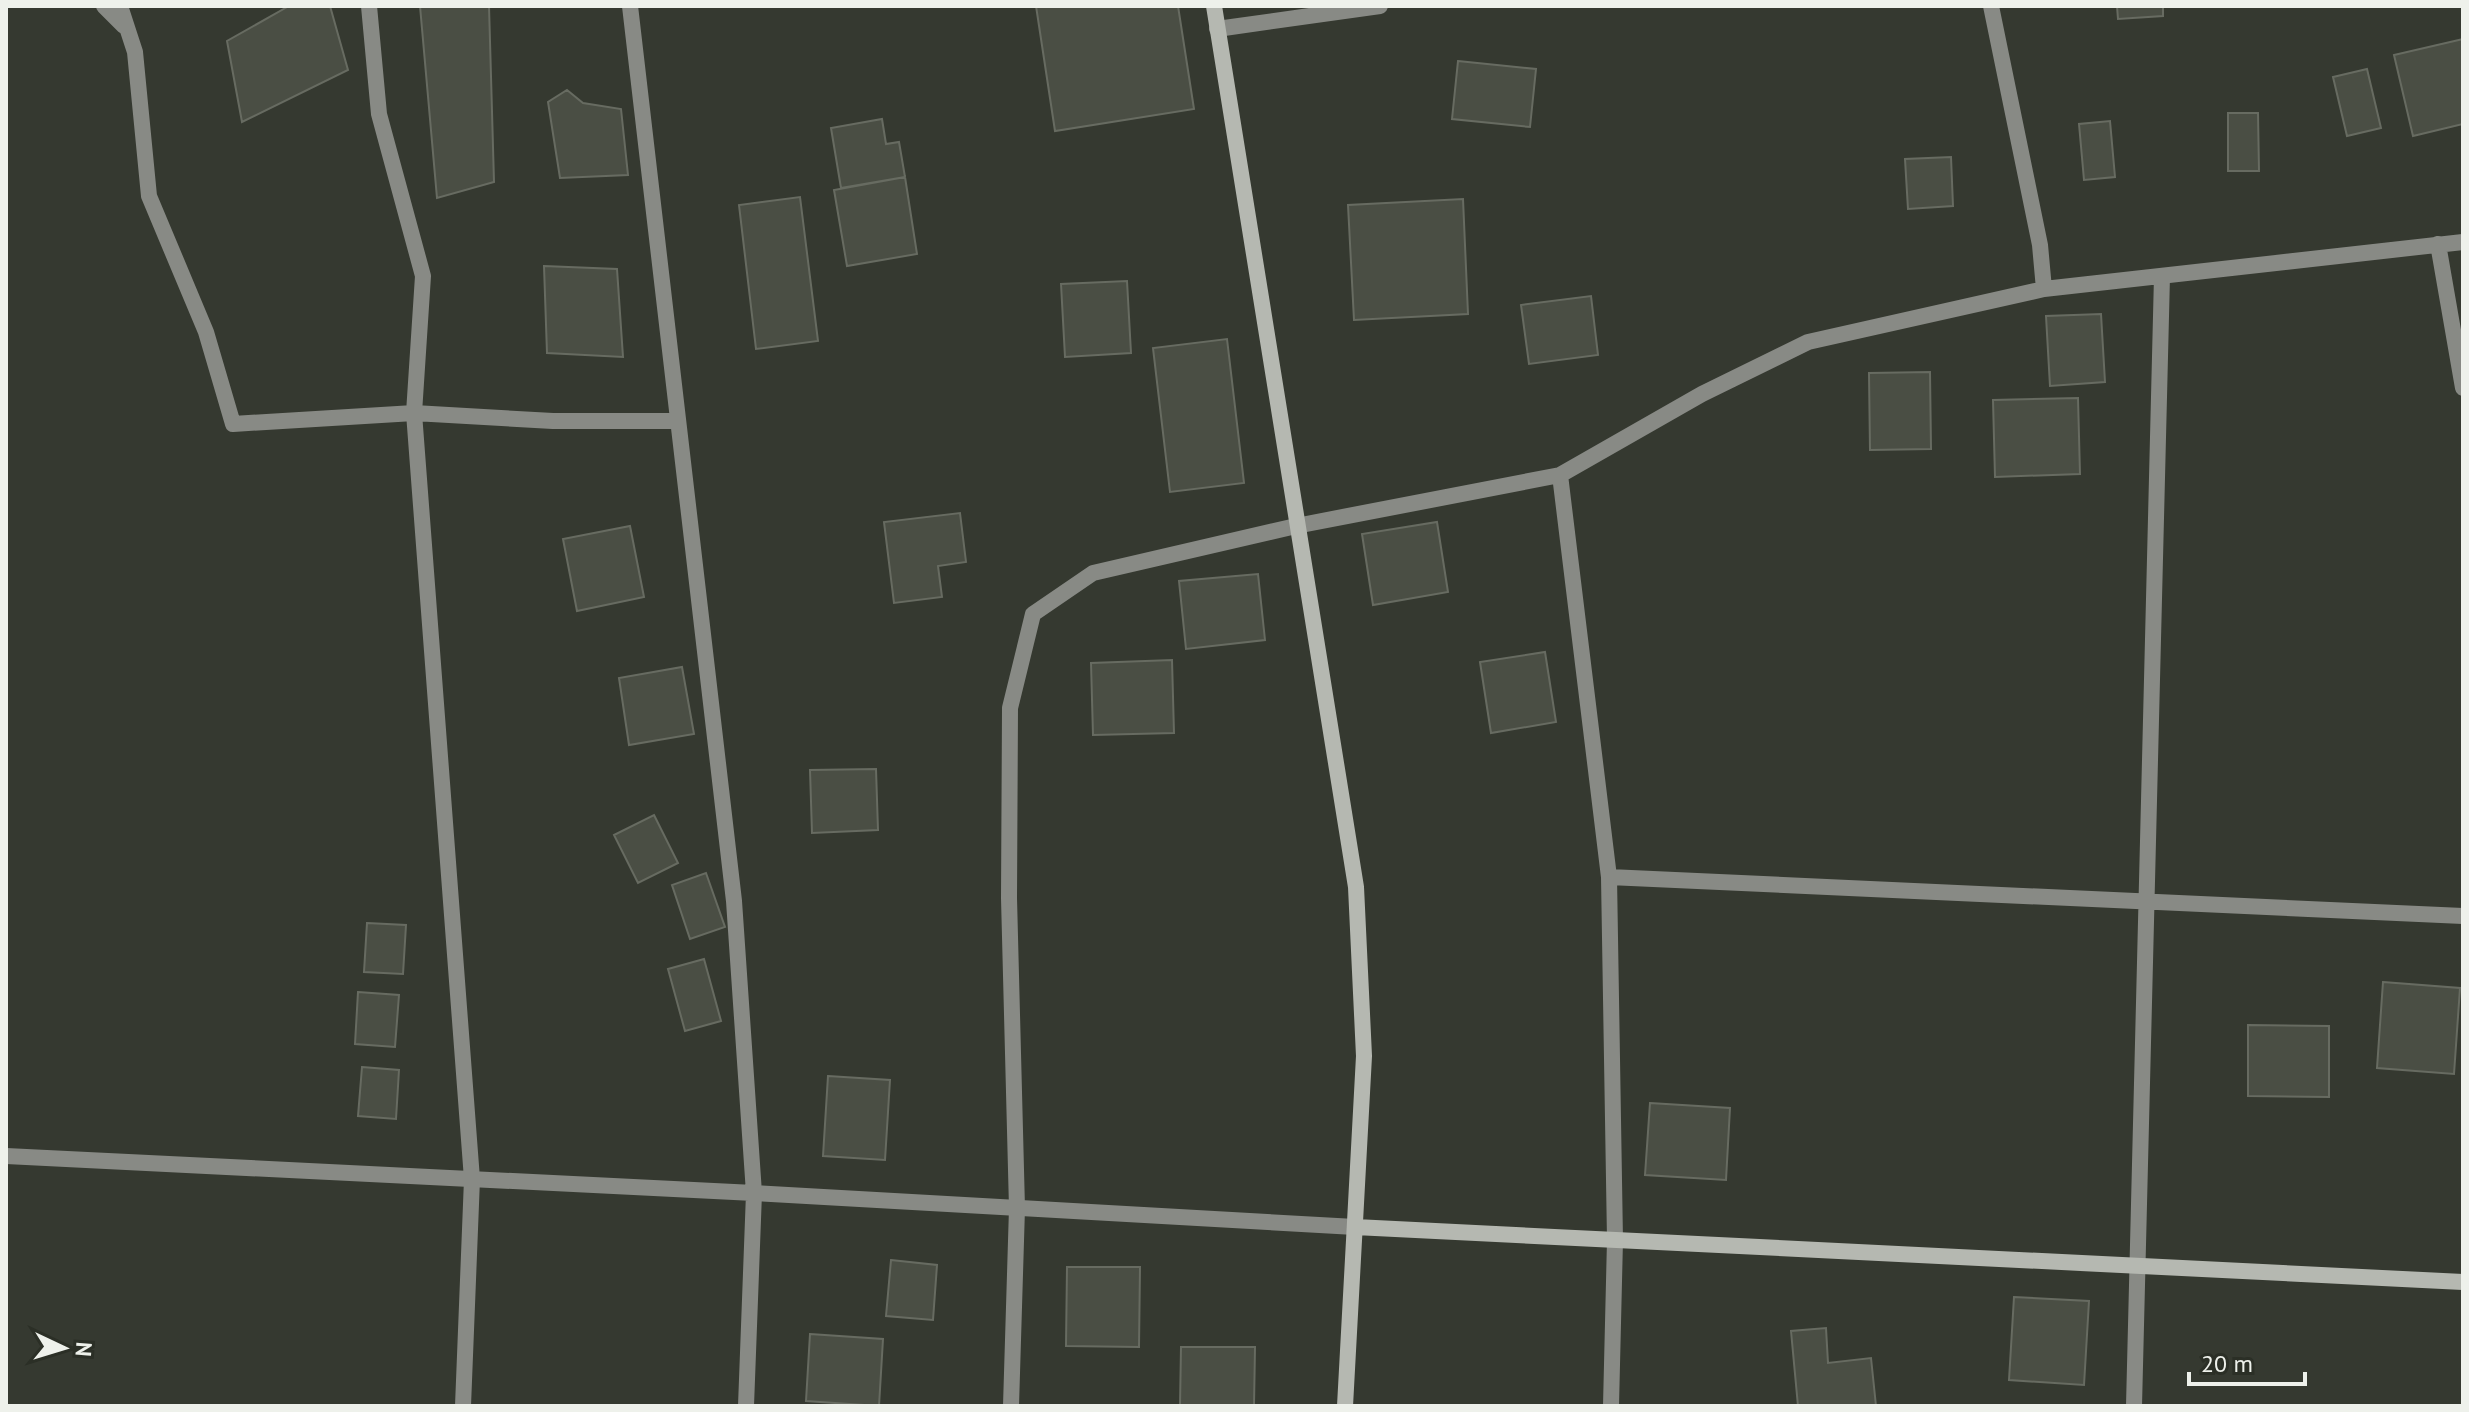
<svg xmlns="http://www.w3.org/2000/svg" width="2469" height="1412" viewBox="0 0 2469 1412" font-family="'PT Sans',sans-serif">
<rect width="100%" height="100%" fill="#353930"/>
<path fill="#4a4e44" stroke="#676b61" stroke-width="2" d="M 289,6 L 330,6 L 348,70 L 242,122 L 227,41 Z
M 420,6 L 489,6 L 494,182 L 437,198 Z
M 1036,6 L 1178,6 L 1194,109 L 1055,131 Z
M 2117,6 L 2163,6 L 2163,16 L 2118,19 Z
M 2463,39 L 2463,124 L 2413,136 L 2394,55 Z
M 1458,61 L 1536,69 L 1530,127 L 1452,119 Z
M 2367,69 L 2381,128 L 2347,136 L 2333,77 Z
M 567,90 L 583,103 L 621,109 L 628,175 L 560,178 L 548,102 Z
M 2228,113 L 2258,113 L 2259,171 L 2228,171 Z
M 882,119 L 886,144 L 899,142 L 905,177 L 841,188 L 831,128 Z
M 2110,121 L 2115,177 L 2084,180 L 2079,124 Z
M 1951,157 L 1953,206 L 1908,209 L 1905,159 Z
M 905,177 L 917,254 L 847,266 L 834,190 Z
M 800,197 L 818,341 L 756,349 L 739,205 Z
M 1463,199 L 1468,314 L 1354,320 L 1348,205 Z
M 544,266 L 617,269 L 623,357 L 547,353 Z
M 1127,281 L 1131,353 L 1065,357 L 1061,284 Z
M 1591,296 L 1598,355 L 1529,364 L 1521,305 Z
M 2101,314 L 2105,382 L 2050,386 L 2046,316 Z
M 1227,339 L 1244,483 L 1170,492 L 1153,348 Z
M 1930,372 L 1931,449 L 1870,450 L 1869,373 Z
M 2078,398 L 2080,474 L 1995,477 L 1993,400 Z
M 960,513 L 966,562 L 938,566 L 942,597 L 894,603 L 884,522 Z
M 1437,522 L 1448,592 L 1373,605 L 1362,534 Z
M 630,526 L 644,597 L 577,611 L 563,539 Z
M 1258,574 L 1265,640 L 1186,649 L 1179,581 Z
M 1545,652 L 1556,722 L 1491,733 L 1480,662 Z
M 1172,660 L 1174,733 L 1093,735 L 1091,663 Z
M 682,667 L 694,734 L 629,745 L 619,678 Z
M 876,769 L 878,830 L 812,833 L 810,770 Z
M 654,815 L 678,863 L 638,883 L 614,835 Z
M 706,873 L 725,927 L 690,939 L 672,885 Z
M 367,923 L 406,925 L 403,974 L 364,972 Z
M 704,959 L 721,1021 L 685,1031 L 668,969 Z
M 2383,982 L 2460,988 L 2454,1074 L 2377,1068 Z
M 358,992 L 399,995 L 395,1047 L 355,1044 Z
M 2248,1025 L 2329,1026 L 2329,1097 L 2248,1096 Z
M 362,1067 L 399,1070 L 396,1119 L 358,1116 Z
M 828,1076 L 890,1080 L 885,1160 L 823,1156 Z
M 1650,1103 L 1730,1108 L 1726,1180 L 1645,1175 Z
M 891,1260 L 937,1265 L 933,1320 L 886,1316 Z
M 1067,1267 L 1140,1267 L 1139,1347 L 1066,1346 Z
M 2014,1297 L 2089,1301 L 2084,1385 L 2009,1380 Z
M 1826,1328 L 1828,1363 L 1871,1358 L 1876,1406 L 1798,1406 L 1791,1331 Z
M 810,1334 L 883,1339 L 879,1406 L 806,1401 Z
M 1181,1347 L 1255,1347 L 1254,1406 L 1180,1406 Z"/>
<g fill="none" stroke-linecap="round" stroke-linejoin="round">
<path stroke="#888a85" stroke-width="16" d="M 104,6 L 124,26
M 120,6 L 135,52 L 149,196 L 206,332 L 233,424 L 414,413 L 472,1179 L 463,1406
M 369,6 L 379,114 L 423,276 L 414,413 L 553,421 L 676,421
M 630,6 L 734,901 L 754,1193 L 746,1406
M 1991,6 L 2040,245 L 2044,289
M 1217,29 L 1380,6
M 2438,244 L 2463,388
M 1560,475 L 1609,877 L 1615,1240 L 1611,1406
M 1609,877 L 2463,916
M 6,1156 L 754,1193 L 1355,1227
M 1011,1406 L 1017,1208 L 1009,898 L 1010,708 L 1033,614 L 1093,573 L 1296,526 L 1560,475 L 1702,394 L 1808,342 L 2044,289 L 2463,242
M 2134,1406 L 2162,276"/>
<path stroke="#b5b8b1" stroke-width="16" d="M 1214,6 L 1356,887 L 1364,1056 L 1345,1406
M 1355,1227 L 2463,1282"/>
</g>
<rect width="2469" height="1412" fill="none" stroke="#eef1eb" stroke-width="16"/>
<g transform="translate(64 1348) rotate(94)" stroke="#2b2f26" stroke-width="6" paint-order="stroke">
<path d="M0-6L14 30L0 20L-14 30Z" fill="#eef1eb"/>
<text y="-12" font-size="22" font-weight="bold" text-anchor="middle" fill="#eef1eb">N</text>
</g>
<path d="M2189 1372v12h116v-12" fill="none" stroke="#eef1eb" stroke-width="4"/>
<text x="2201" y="1372" font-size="24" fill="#eef1eb" stroke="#2b2f26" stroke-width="6" paint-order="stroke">20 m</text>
</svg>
